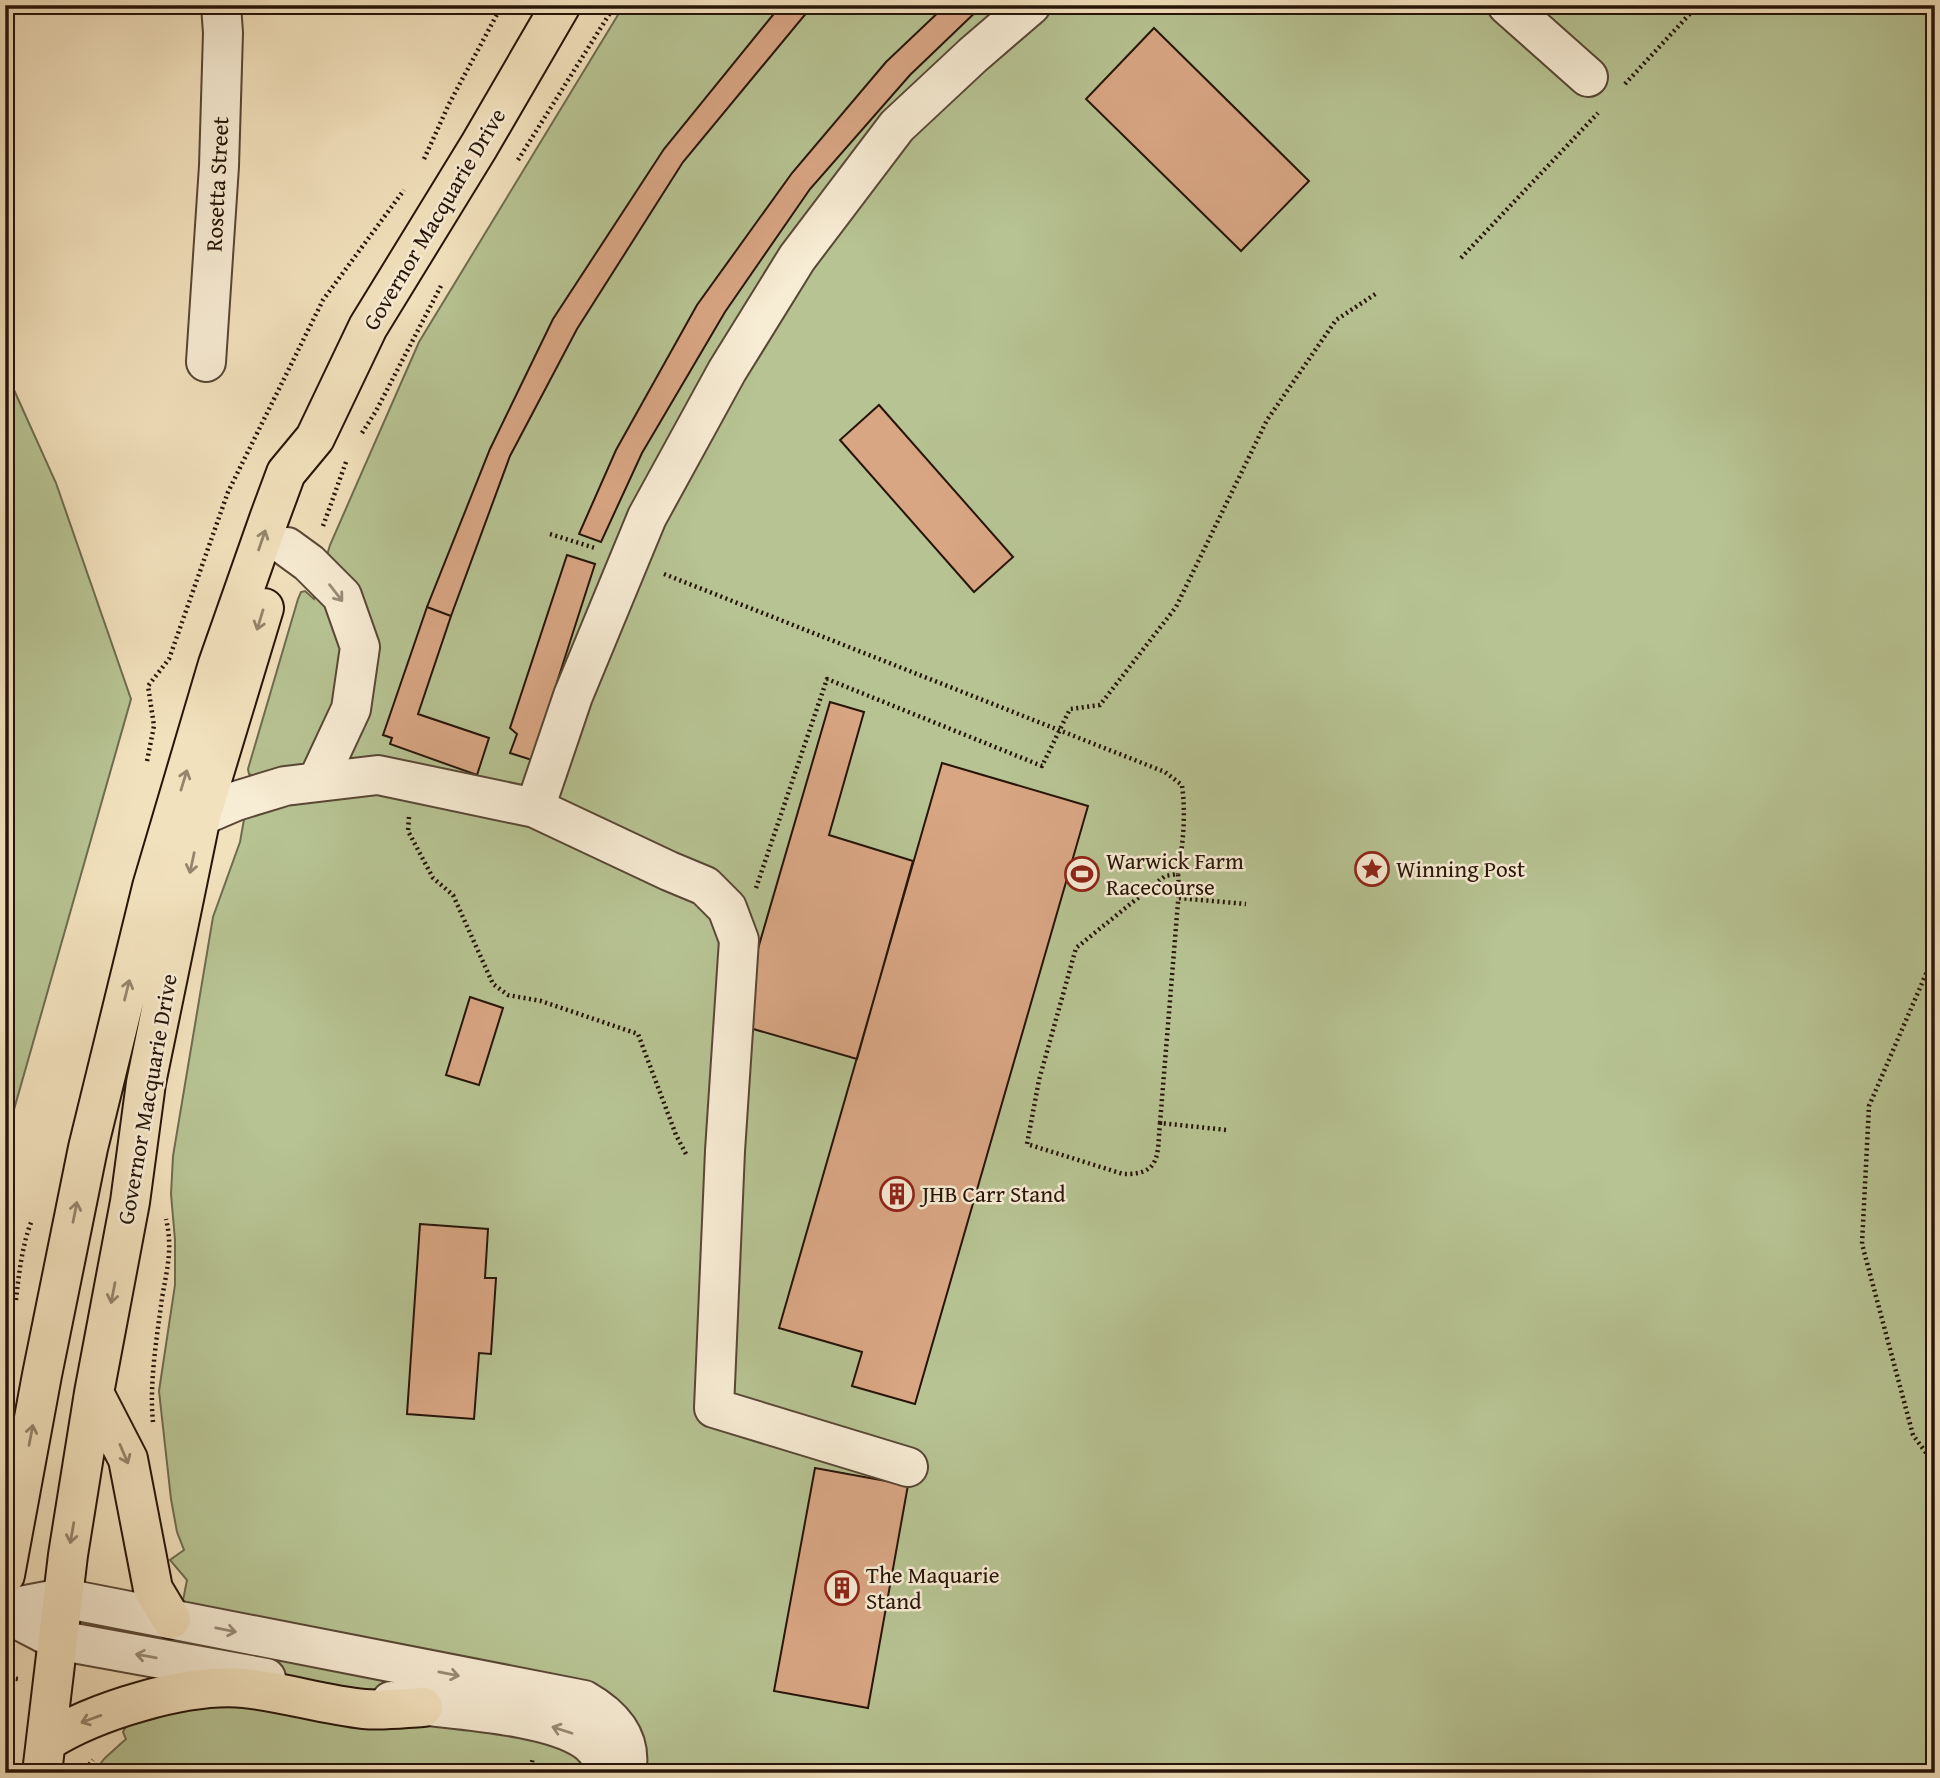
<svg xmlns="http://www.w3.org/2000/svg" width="1940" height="1778" viewBox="0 0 1940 1778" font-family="'Gentium Book Plus',serif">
<rect width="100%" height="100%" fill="#f2e1bd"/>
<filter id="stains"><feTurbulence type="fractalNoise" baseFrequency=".00286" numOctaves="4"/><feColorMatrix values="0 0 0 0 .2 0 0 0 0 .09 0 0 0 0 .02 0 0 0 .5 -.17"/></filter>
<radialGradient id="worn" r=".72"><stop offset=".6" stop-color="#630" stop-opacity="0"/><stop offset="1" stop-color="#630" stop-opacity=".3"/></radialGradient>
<path fill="#b7c393" stroke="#6e6c4e" stroke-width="2" d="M 624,5 L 1935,5 L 1935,1773 L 93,1773 L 105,1758 L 126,1739 L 123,1732 L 126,1726 L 160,1717 L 187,1580 L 170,1560 L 184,1550 L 177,1532 L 171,1499 L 159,1391 L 175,1285 L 175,1240 L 171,1194 L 173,1156 L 213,917 L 240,842 L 245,814 L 256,777 L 249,774 L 248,769 L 298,599 L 301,592 L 305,591 L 314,599 L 330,545 L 419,342 Z
M 5,370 L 56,483 L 131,699 L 5,1141 Z"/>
<path fill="#d9a684" stroke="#261408" stroke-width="2" d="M 781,5 L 813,5 L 683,162 L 577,329 L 510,456 L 451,616 L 427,607 L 490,449 L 553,319 L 664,149 Z
M 946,5 L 983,5 L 910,75 L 810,189 L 725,312 L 642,453 L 601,542 L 579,534 L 616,450 L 697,305 L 792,173 L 886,62 Z
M 1154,28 L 1309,181 L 1241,251 L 1086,99 Z
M 879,405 L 1013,557 L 974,592 L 840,440 Z
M 567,555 L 595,564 L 532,760 L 510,753 L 517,734 L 510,728 Z
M 427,607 L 451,616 L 418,714 L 489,738 L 477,775 L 390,744 L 392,738 L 383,735 Z
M 830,702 L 864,712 L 829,835 L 913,861 L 857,1059 L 736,1024 Z
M 942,763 L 1088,806 L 915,1404 L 852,1386 L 862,1352 L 779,1328 Z
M 470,997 L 503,1008 L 479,1085 L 446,1075 Z
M 420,1224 L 488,1229 L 485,1278 L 496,1278 L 491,1354 L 479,1353 L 474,1419 L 407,1414 Z
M 815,1468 L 908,1485 L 868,1708 L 774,1691 Z"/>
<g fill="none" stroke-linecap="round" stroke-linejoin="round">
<g stroke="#594735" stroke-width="42">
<path id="minor" d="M 1507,5 L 1588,77
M 206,362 L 219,166 L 223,33 L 221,5
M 287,547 L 309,563 L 342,596 L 360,647 L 351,709 L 317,782
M 535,808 L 669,871 L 705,886 L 727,908 L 739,940 L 725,1151 L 714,1408 L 908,1467
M 201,816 L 236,801 L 285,786 L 378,775 L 535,808 L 573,696 L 647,517 L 727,371 L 797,258 L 897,126 L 973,55 L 1031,5
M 5,1609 L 63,1598 L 584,1700 C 612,1716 633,1738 626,1773
M 5,1613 L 57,1640 L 266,1678
M 391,1701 C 442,1710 544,1712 585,1740 C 598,1748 603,1762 613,1773"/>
</g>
<g stroke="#261408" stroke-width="42">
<path id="major" d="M 94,1393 L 128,1459 L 153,1589 L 171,1619
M 5,1575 L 42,1375 L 88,1148 L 152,887 L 218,664 L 269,519 L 286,473 L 315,438 L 368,327 L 479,146 L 561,5
M 46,1742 C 94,1711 186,1683 244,1688 C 284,1692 324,1705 364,1709 C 383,1711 404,1708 423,1707
M 42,1773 L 68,1555 L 94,1393 L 130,1202 L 146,1083 L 201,816 L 264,608"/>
</g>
<path stroke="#261408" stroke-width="4.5" stroke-dasharray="2 3.5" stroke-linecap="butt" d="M 1625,84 L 1698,5
M 424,159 L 449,104 L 502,5
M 518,160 L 615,5
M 1461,258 L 1598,113
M 362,433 L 376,411 L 442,284
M 323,526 L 346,462
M 550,534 L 595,548
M 664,574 L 1165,772 L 1182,785 C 1186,816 1183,843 1178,874
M 147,761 L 154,726 L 148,686 L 169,659 L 228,492 L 323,300 L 404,190
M 409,817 L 408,831 L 433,878 L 453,895 L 493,984 L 508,995 L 541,1001 L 638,1034 L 676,1135 L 686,1154
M 756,888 L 827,679 L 1042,766 L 1070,709 L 1100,705 L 1176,607 L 1267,420 L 1336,320 L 1377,293
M 1179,898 L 1246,904
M 1935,953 L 1869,1106 L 1862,1244 L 1913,1435 L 1935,1465
M 1160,1123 L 1179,890 L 1178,874 L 1165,876 L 1076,948 L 1039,1080 L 1027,1144 L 1123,1174 C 1162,1175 1157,1154 1160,1123 L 1227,1130
M 16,1300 C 19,1273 22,1245 32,1220
M 153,1422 C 149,1384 157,1336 162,1298 C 167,1269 173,1249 166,1219
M 5,1677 L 18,1679
M 82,1773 L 93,1760
M 530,1773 L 533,1757"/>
<use href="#minor" stroke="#f7ecd4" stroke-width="38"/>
<use href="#major" stroke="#f2e1bd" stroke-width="38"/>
</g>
<defs><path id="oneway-shaft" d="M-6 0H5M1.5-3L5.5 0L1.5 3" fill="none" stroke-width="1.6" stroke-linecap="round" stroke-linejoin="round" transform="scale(1.75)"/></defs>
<g stroke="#96856c">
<use href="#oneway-shaft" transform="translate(262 540) rotate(-71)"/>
<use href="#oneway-shaft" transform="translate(260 620) rotate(107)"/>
<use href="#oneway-shaft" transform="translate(184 780) rotate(-73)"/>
<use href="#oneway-shaft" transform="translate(192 863) rotate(102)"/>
<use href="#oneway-shaft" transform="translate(127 990) rotate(-76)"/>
<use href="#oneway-shaft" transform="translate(75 1212) rotate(-79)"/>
<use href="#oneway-shaft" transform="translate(113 1293) rotate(101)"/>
<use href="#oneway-shaft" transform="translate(31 1435) rotate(-79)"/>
<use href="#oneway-shaft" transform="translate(124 1454) rotate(67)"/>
<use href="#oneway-shaft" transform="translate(72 1533) rotate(100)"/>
<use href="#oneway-shaft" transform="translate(91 1719) rotate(160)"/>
</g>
<g stroke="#998b78">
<use href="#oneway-shaft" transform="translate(336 593) rotate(52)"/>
<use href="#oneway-shaft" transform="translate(226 1630) rotate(11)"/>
<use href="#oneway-shaft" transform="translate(146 1656) rotate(-170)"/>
<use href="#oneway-shaft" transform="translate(449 1674) rotate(11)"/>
<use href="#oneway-shaft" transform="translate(562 1730) rotate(-162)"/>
</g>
<defs>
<g id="sight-ring" transform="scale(1.75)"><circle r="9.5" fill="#f7ecd4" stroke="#8f2418" stroke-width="1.5"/><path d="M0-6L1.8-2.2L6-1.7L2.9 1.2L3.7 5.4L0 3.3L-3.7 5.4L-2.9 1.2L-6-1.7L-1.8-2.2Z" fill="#8f2418"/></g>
<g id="stadium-ring" transform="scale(1.75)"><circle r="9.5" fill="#f7ecd4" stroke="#8f2418" stroke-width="1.5"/><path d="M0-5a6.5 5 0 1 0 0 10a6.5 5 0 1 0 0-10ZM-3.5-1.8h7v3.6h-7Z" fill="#8f2418"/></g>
<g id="building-ring" transform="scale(1.75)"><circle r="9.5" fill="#f7ecd4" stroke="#8f2418" stroke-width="1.5"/><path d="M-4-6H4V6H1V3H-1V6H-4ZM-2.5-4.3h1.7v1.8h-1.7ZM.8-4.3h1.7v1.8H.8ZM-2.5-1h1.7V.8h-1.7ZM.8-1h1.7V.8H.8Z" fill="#8f2418"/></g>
</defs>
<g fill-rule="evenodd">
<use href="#sight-ring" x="1372" y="869"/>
<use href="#stadium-ring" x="1082" y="874"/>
<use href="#building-ring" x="897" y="1194"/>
<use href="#building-ring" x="842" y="1588"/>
</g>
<g text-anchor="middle" stroke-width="5" stroke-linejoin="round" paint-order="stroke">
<g font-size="23" fill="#261408" stroke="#f7ecd4">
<text transform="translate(217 184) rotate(-87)" y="8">Rosetta Street</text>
<text transform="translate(434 219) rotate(-59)" y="8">Governor Macquarie Drive</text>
<text transform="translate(147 1099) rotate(-80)" y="8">Governor Macquarie Drive</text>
</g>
<g font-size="23" fill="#261408" stroke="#f7ecd4" text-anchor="start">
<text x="1106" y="869">Warwick Farm<tspan x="1106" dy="26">Racecourse</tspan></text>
<text x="1396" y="877">Winning Post</text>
<text x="922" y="1202">JHB Carr Stand</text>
<text x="866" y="1583">The Maquarie<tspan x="866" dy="26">Stand</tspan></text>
</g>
</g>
<rect width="1940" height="1778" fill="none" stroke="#f2e1bd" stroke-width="28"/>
<rect x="7" y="7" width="1926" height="1764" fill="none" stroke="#261408" stroke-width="3.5"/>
<rect x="14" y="14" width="1912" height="1750" fill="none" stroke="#261408" stroke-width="2"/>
<rect width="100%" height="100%" filter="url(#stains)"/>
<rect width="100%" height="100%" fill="url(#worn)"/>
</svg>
